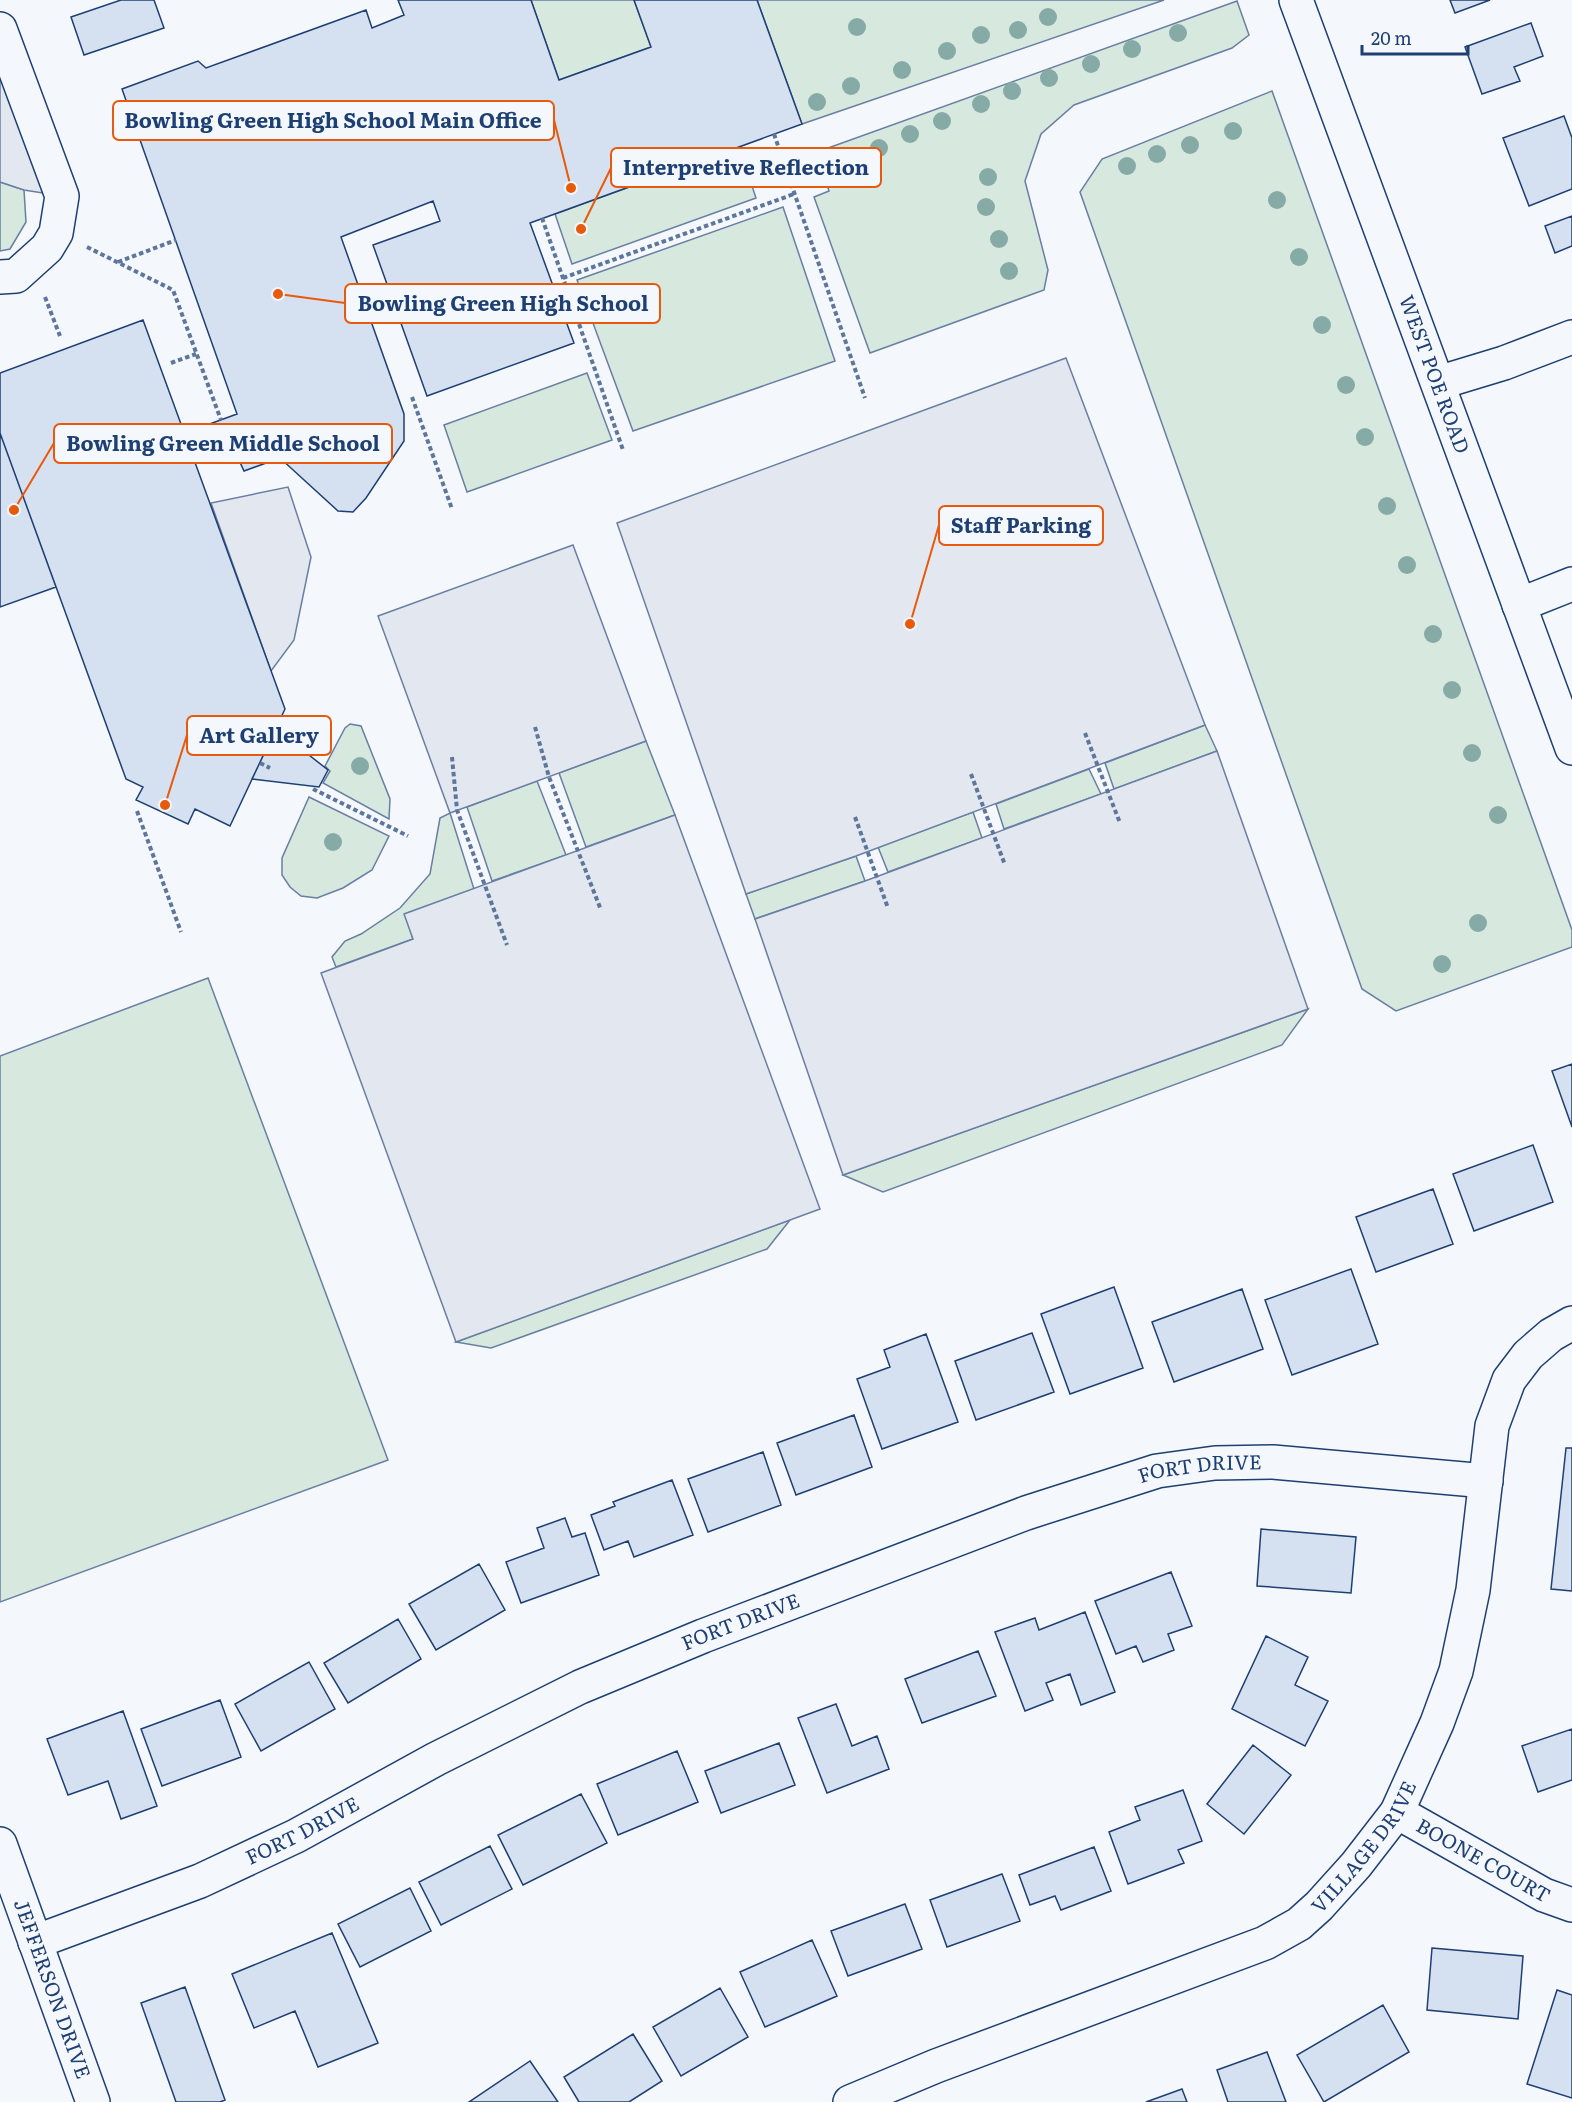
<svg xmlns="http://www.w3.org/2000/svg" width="1572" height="2102" viewBox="0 0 1572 2102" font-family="Literata,serif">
<rect width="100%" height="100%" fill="#f4f7fb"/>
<path fill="#d7e8df" stroke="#687fa3" stroke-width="1.5" d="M 531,0 L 634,0 L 651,47 L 559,80 Z
M 757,0 L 1164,0 L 802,124 Z
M 1237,1 L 1249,35 L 1232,48 L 1074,105 L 1041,134 L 1025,181 L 1048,270 L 1044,290 L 870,353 L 814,197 L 829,191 L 817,152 Z
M 1272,91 L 1572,930 L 1572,947 L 1396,1011 L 1362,989 L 1080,192 L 1102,159 Z
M 739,147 L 756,198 L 572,264 L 555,214 Z
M 0,182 L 24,190 L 26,222 L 10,249 L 0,251 Z
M 783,207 L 835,361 L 633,431 L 577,280 Z
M 587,373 L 612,440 L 467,492 L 444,425 Z
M 350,724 L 361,726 L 390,799 L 389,819 L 323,783 L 330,771 L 325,766 L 345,728 Z
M 1205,725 L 1217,751 L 1114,789 L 1105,763 Z
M 646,741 L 675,815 L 586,847 L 559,773 Z
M 1089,769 L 1101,794 L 1004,829 L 996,804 Z
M 537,781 L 566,855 L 492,881 L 467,807 Z
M 309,797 L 389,836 L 372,870 L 343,888 L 317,898 L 301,896 L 290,887 L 282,875 L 282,858 Z
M 973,812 L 982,838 L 888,872 L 878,847 Z
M 450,813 L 474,889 L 405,914 L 413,939 L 336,967 L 332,957 L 345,941 L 361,934 L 400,908 L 430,874 L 440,818 Z
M 856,856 L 865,881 L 755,919 L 746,894 Z
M 208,978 L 388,1460 L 0,1602 L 0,1056 Z
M 1308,1009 L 1282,1045 L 883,1192 L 843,1175 Z
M 790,1220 L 767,1249 L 491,1348 L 456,1342 Z"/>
<path fill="#e3e8f0" stroke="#687fa3" stroke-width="1.5" d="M 0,69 L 62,196 L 24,190 L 0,182 Z
M 1066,358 L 1205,725 L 856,856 L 746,894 L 617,523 Z
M 288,487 L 311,557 L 294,640 L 271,671 L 211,503 Z
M 573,545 L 646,741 L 450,813 L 378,616 Z
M 1217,751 L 1308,1009 L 843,1175 L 755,919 L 865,881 Z
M 675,815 L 820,1209 L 456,1342 L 321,973 L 413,939 L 404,914 Z"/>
<path fill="#d5e0f0" stroke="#1d3f73" stroke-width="1.5" d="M 121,0 L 154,0 L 164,28 L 84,55 L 71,17 Z
M 398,0 L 531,0 L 559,80 L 651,47 L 634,0 L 757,0 L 802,124 L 530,223 L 574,343 L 427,396 L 373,245 L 440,221 L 433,201 L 341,237 L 404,414 L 404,441 L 366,498 L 353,512 L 338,511 L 280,458 L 244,471 L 233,447 L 195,460 L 185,433 L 237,414 L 122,89 L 198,61 L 206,68 L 366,10 L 372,28 L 404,15 Z
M 1450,0 L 1490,0 L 1455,13 Z
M 1531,23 L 1543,56 L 1514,67 L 1520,81 L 1482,94 L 1465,47 Z
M 1564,116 L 1572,138 L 1572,189 L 1529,206 L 1503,138 Z
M 1572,216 L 1572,246 L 1555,253 L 1545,226 Z
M 143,320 L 285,709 L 230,826 L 195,809 L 188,824 L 136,800 L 143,787 L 126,779 L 0,433 L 0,373 Z
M 0,433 L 56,587 L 0,607 Z
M 276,729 L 328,770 L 319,787 L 252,779 Z
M 1572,1064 L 1572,1127 L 1552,1071 Z
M 1533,1145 L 1553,1202 L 1474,1231 L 1453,1174 Z
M 1433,1189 L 1453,1244 L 1376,1272 L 1356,1217 Z
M 1351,1269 L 1378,1344 L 1292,1375 L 1265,1300 Z
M 1114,1287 L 1143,1368 L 1070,1394 L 1041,1314 Z
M 1242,1289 L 1263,1349 L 1174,1382 L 1152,1322 Z
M 1032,1333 L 1054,1392 L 976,1420 L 955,1361 Z
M 926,1334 L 958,1422 L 882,1449 L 857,1379 L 890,1367 L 884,1350 Z
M 854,1415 L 872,1467 L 796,1495 L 777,1443 Z
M 1566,1448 L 1572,1448 L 1572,1591 L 1551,1589 Z
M 763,1452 L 781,1505 L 708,1532 L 688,1479 Z
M 672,1480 L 693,1535 L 634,1557 L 628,1541 L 604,1550 L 591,1515 L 615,1506 L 613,1502 Z
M 565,1518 L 572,1537 L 585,1533 L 599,1575 L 521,1603 L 506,1562 L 544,1548 L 537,1528 Z
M 1261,1529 L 1356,1537 L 1351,1593 L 1257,1586 Z
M 479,1564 L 505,1610 L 436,1650 L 409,1604 Z
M 1171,1572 L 1192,1626 L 1168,1634 L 1174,1650 L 1143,1662 L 1136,1646 L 1116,1654 L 1095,1601 Z
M 1085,1612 L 1115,1692 L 1081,1705 L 1070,1674 L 1046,1683 L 1053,1700 L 1025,1711 L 995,1632 L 1035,1618 L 1039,1630 Z
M 398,1619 L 421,1659 L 348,1703 L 324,1663 Z
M 1266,1636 L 1308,1657 L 1295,1685 L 1328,1701 L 1305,1746 L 1232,1709 Z
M 978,1651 L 996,1696 L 922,1723 L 905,1679 Z
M 309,1662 L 335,1709 L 261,1751 L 235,1704 Z
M 220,1700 L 241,1757 L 162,1786 L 141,1729 Z
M 836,1704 L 852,1746 L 877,1736 L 889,1769 L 827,1793 L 798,1718 Z
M 123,1711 L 157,1806 L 121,1819 L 108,1781 L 68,1795 L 47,1739 Z
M 1572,1729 L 1572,1780 L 1538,1792 L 1522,1746 Z
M 779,1743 L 795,1785 L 721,1813 L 705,1771 Z
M 1253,1745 L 1291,1775 L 1244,1834 L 1207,1804 Z
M 677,1751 L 698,1802 L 618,1835 L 597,1784 Z
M 1183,1790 L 1202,1841 L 1178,1850 L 1184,1863 L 1128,1884 L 1109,1832 L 1140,1820 L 1135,1807 Z
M 581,1794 L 607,1843 L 523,1885 L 498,1835 Z
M 490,1846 L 512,1889 L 441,1925 L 419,1882 Z
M 1094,1847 L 1111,1891 L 1061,1910 L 1055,1896 L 1030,1905 L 1019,1875 Z
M 1002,1874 L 1020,1921 L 947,1947 L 930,1900 Z
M 410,1888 L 431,1931 L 360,1967 L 338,1924 Z
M 905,1904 L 922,1949 L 848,1976 L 831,1931 Z
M 332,1933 L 378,2043 L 318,2067 L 295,2011 L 254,2028 L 232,1974 Z
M 812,1940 L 837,1996 L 765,2027 L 740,1972 Z
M 1432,1948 L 1523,1956 L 1518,2019 L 1427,2010 Z
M 185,1987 L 225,2100 L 220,2102 L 176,2102 L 141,2003 Z
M 720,1988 L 748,2037 L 681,2076 L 653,2027 Z
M 1557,1990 L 1572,1995 L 1572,2098 L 1527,2084 Z
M 1383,2005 L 1409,2052 L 1324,2102 L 1297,2055 Z
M 633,2034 L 662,2081 L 629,2102 L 579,2102 L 564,2077 Z
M 1267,2052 L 1286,2102 L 1228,2102 L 1217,2070 Z
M 530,2061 L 558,2102 L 469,2102 Z
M 1182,2089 L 1187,2102 L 1146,2102 Z"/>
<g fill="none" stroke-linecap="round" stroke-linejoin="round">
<g stroke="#1d3f73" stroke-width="36">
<g id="minor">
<path d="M 0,29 L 62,196 L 56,233 L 47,248 L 16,276 L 0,277"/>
<path d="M 1438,383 L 1504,363 L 1572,337"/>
<path d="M 1519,605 L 1572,584"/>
<path id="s1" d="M 1397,1812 L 1544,1895 L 1572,1905"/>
<path id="s2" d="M 0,1844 L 93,2102"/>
<path id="s3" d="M 35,1942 L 200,1881 L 296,1836 L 436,1759 L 580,1687 L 703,1636 L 1026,1513 L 1157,1471 L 1215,1463 L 1273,1462 L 1486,1481"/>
<path id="s4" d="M 850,2102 L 936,2066 L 1265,1943 L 1299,1924 L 1319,1906 L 1356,1865 L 1397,1812 L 1437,1723 L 1456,1671 L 1473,1590 L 1492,1426 L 1509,1380 L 1528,1355 L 1551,1335 L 1572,1323"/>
</g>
</g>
<g stroke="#1d3f73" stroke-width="36">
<g id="major">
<path id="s5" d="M 1296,0 L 1572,748"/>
</g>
</g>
<path stroke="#5e769c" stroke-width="4" stroke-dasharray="4.5 3" stroke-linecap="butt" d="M 774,134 L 865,398
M 542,218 L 623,450
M 87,247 L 173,290 L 221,420
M 118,262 L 176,240
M 563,278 L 794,194
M 45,297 L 60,336
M 171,363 L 196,354
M 412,397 L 452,509
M 535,727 L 549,777 L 601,910
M 1085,733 L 1120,823
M 452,757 L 457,810 L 507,945
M 260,763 L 270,768
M 971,774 L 1005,865
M 313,789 L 408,836
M 137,811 L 181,932
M 855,817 L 888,908"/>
<use href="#minor" stroke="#f4f7fb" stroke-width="33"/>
<use href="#major" stroke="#f4f7fb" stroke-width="33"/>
</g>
<g fill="#86aba6">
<circle cx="1048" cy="17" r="9"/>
<circle cx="857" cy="27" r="9"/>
<circle cx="1018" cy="30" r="9"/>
<circle cx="1178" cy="33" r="9"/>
<circle cx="981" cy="35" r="9"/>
<circle cx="1132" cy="49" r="9"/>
<circle cx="947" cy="51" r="9"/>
<circle cx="1091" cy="64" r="9"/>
<circle cx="902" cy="70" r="9"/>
<circle cx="1049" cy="78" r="9"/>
<circle cx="851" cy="86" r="9"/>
<circle cx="1012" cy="91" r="9"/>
<circle cx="817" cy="102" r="9"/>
<circle cx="981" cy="104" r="9"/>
<circle cx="942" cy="121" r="9"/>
<circle cx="1233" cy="131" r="9"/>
<circle cx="910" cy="134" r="9"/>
<circle cx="1190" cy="145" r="9"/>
<circle cx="879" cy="148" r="9"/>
<circle cx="1157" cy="154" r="9"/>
<circle cx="851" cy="157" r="9"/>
<circle cx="1127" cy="166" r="9"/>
<circle cx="988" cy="177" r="9"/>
<circle cx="1277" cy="200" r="9"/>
<circle cx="986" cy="207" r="9"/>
<circle cx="999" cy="239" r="9"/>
<circle cx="1299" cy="257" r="9"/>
<circle cx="1009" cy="271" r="9"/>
<circle cx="1322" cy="325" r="9"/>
<circle cx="1346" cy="385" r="9"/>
<circle cx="1365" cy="437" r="9"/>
<circle cx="1387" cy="506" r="9"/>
<circle cx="1407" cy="565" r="9"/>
<circle cx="1433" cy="634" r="9"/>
<circle cx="1452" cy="690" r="9"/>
<circle cx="1472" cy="753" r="9"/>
<circle cx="360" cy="766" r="9"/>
<circle cx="1498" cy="815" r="9"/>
<circle cx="333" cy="842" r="9"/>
<circle cx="1478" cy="923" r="9"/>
<circle cx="1442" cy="964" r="9"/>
</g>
<g text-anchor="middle" stroke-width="4.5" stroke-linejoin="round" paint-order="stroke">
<g font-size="20" fill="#1d3f73" stroke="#f4f7fb">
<text dy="7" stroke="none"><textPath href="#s5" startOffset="399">WEST POE ROAD</textPath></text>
<text dy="7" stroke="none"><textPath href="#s3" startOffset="1262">FORT DRIVE</textPath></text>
<text dy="7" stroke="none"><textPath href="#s3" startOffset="776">FORT DRIVE</textPath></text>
<text dy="7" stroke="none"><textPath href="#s3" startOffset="290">FORT DRIVE</textPath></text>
<text dy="7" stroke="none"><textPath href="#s4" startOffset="585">VILLAGE DRIVE</textPath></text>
<text dy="7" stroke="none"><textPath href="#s1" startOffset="99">BOONE COURT</textPath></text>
<text dy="7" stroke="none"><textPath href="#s2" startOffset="154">JEFFERSON DRIVE</textPath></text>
</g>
</g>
<path fill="none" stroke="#e8590c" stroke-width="2" d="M571 188L554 120M581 229L611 168M278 294L345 303M14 510L54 443M910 624L939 525M165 805L187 735"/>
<g fill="#e8590c" stroke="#f4f7fb" stroke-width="2">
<circle cx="571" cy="188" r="6"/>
<circle cx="581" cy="229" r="6"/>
<circle cx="278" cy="294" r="6"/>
<circle cx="14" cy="510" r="6"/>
<circle cx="910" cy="624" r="6"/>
<circle cx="165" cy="805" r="6"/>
</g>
<g fill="#f4f7fb" stroke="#e8590c" stroke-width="2">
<rect x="113" y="101" width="441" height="39" rx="6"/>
<rect x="611" y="148" width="270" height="39" rx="6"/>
<rect x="345" y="284" width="315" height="39" rx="6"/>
<rect x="54" y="424" width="338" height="39" rx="6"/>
<rect x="939" y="506" width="164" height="39" rx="6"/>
<rect x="187" y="716" width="144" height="39" rx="6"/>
</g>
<g font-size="21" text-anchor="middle" font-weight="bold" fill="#1d3f73">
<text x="333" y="128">Bowling Green High School Main Office</text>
<text x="746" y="175">Interpretive Reflection</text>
<text x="503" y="311">Bowling Green High School</text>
<text x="223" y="451">Bowling Green Middle School</text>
<text x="1021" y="533">Staff Parking</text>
<text x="259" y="743">Art Gallery</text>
</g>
<path d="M1362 45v9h106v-9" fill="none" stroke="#1d3f73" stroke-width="3"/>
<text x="1371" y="45" font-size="18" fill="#1d3f73" stroke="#f4f7fb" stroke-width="4.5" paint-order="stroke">20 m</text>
</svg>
